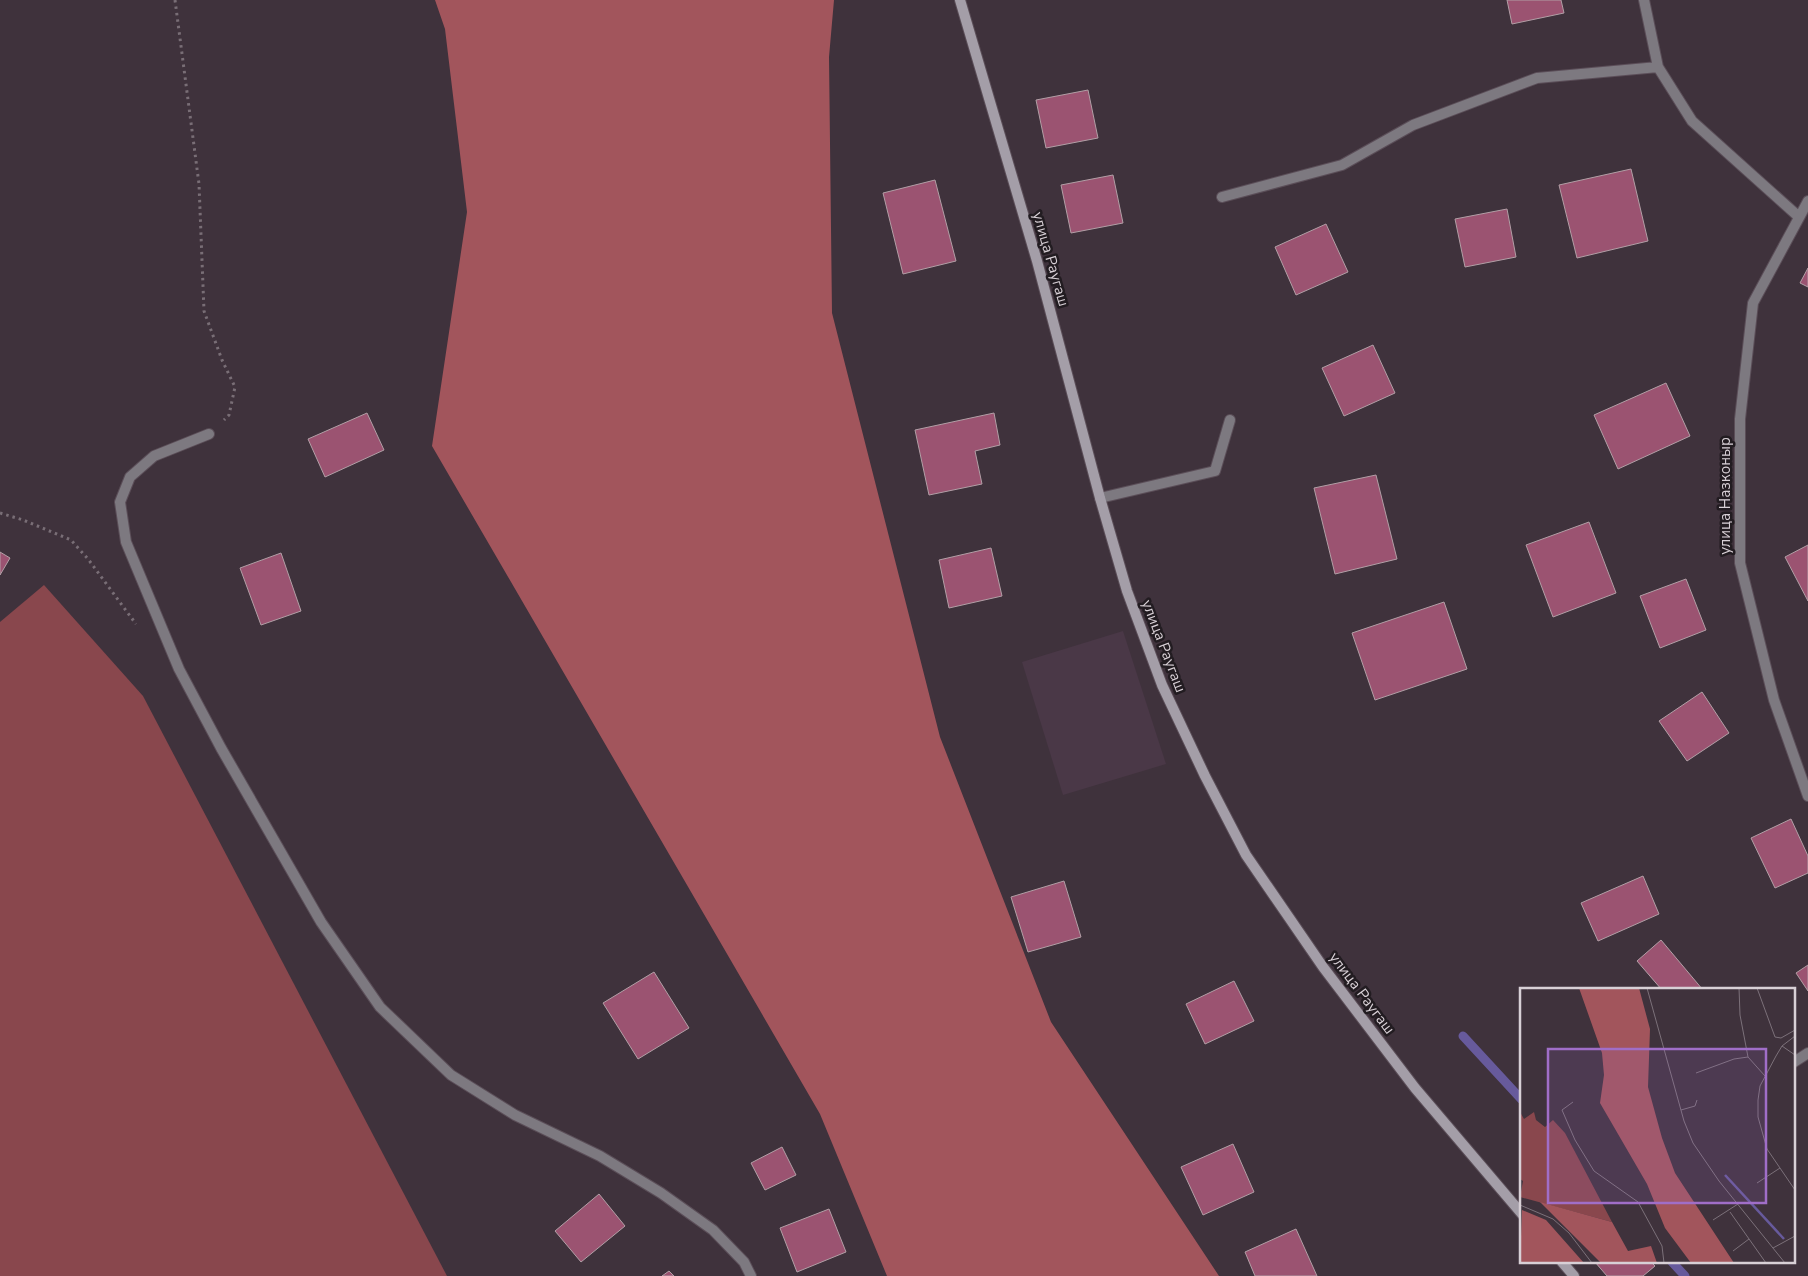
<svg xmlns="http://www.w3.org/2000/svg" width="1808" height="1276" viewBox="0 0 1808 1276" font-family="'Nunito Sans',sans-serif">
<rect width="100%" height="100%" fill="#3f323c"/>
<path fill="#4a3847" d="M 1123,631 L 1166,764 L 1063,795 L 1022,662 Z"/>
<path fill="#89474d" d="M 44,585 L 143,696 L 447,1276 L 0,1276 L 0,622 Z"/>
<path fill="#a2555c" d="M 435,0 L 834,0 L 829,57 L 832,313 L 940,737 L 1051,1022 L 1219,1276 L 887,1276 L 820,1114 L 432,446 L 467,212 L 445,29 Z"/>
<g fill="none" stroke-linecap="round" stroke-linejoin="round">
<path stroke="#675a9c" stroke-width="9" d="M 1463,1036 L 1522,1100
M 1672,1262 L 1685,1276"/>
</g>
<path fill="#9b5371" stroke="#b29fa6" d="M 1507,0 L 1561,0 L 1564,13 L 1512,24 Z
M 1088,90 L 1098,138 L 1046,148 L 1036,100 Z
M 1631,169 L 1648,241 L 1577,258 L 1559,185 Z
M 1113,175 L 1123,223 L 1071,233 L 1061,185 Z
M 935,180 L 956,261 L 903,274 L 883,193 Z
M 1507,209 L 1516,257 L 1465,267 L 1455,219 Z
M 1326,224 L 1348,272 L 1296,295 L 1275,247 Z
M 1808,268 L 1808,287 L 1800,283 Z
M 1373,345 L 1395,393 L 1344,416 L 1322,368 Z
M 1666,383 L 1690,436 L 1618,469 L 1594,415 Z
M 367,413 L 384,450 L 325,477 L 308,439 Z
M 994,413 L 1000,445 L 975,451 L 982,484 L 929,495 L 915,430 Z
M 1376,475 L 1397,559 L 1335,574 L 1314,488 Z
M 1589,522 L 1616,593 L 1553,617 L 1526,545 Z
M 1808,545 L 1808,601 L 1785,557 Z
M 991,548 L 1002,596 L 949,608 L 939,560 Z
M 0,552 L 10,558 L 0,575 Z
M 281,553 L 301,611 L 261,625 L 240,568 Z
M 1686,579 L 1706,630 L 1660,648 L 1640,596 Z
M 1444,602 L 1467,669 L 1375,700 L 1352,633 Z
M 1702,692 L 1729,733 L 1687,761 L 1659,721 Z
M 1791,819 L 1808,856 L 1808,873 L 1775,888 L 1751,838 Z
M 1643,876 L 1659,914 L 1598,941 L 1581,903 Z
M 1064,881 L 1081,937 L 1028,952 L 1011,897 Z
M 1661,940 L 1703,990 L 1662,990 L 1637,961 Z
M 1808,965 L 1808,991 L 1796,973 Z
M 654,972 L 689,1028 L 638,1059 L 603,1003 Z
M 1234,981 L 1254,1021 L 1205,1044 L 1186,1004 Z
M 1233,1144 L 1254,1192 L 1203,1215 L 1181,1167 Z
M 782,1147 L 796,1175 L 765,1190 L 751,1163 Z
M 599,1194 L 625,1226 L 581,1262 L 555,1231 Z
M 829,1209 L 846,1252 L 797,1272 L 780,1228 Z
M 1296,1229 L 1317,1276 L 1255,1276 L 1245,1252 Z
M 1595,1262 L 1651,1262 L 1655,1266 L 1643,1276 L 1607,1276 Z
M 669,1271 L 674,1276 L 662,1276 Z"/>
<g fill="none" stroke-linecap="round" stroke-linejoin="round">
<g stroke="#5b4e58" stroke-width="12">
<path id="lane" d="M 1100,498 L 1215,471 L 1230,420"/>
</g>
<g stroke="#5b4e58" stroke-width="12">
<path id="street" d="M 1644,0 L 1658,67 L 1692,121 L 1799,217
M 1222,197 L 1342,165 L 1413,125 L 1537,78 L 1658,67
M 1808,201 L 1753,303 L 1740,419 L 1740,563 L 1774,700 L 1808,796
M 209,434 L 154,456 L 130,477 L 120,502 L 126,542 L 179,669 L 221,748 L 321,922 L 380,1007 L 451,1075 L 515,1115 L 600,1156 L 661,1193 L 713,1230 L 744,1262 L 751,1276
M 1794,1062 L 1808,1053"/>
</g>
<g stroke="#5b4e58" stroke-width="12">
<path id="secondary" d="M 960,0 L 1037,261 L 1100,498 L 1127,591 L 1162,685 L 1205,776 L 1246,855 L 1323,967 L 1415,1088 L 1522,1214
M 1562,1262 L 1574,1276"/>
</g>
<path stroke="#796e76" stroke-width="3" stroke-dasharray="2.5 4" stroke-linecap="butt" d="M 175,0 L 199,184 L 204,311 L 222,360 L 235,387 L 229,415 L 224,420
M 0,513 L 23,520 L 71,540 L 88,559 L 136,624"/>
<use href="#lane" stroke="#7d7980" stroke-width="10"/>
<use href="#street" stroke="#7d7980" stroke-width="10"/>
<use href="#secondary" stroke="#a49ea8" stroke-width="10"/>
</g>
<g text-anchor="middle" stroke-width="5" stroke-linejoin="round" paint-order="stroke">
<g font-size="15" fill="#d8d0d6" stroke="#221c21">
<text transform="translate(1051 259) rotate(74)" y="5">улица Раугаш</text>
<text transform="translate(1725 496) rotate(-90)" y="5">улица Назконыр</text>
<text transform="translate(1164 646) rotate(69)" y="5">улица Раугаш</text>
<text transform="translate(1362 993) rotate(53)" y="5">улица Раугаш</text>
</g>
</g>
<g transform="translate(1520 988)">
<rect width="275" height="275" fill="#3f323c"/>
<path d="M 0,124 L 4,131 L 14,124 L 16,132 L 25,139 L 33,132 L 45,145 L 92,234 L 0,209 L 3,193 L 0,191 Z" fill="#89474d"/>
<path d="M 59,0 L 119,0 L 130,41 L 128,99 L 142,150 L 155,185 L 214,275 L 171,275 L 145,240 L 127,196 L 80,115 L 84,87 L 82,65 ZM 20,214 L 92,234 L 108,263 L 131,258 L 137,275 L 81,275 ZM 2,222 L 26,232 L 64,275 L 0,275 Z" fill="#a2555c"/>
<path fill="none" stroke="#675a9c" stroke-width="2.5" d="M 205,187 L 264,251"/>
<path fill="none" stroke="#7c717a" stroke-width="1" d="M 127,0 L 164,133 L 173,155 L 199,193 L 265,275M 219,0 L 220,27 L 228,69 L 245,88M 237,0 L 255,49 L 261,50 L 275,42M 275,48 L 262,58 L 256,68 L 240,98 L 238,112 L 238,129 L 247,161 L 275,202M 262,58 L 275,67M 176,85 L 214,71 L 228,69M 53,114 L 42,122 L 55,152 L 74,183 L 118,214 L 142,258 L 144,275M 161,122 L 175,118 L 177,112M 237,195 L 260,180M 0,217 L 33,231 L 49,245 L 72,275M 210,224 L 246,275M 193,232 L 218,216M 253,260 L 275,248M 213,263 L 229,251"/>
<path fill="#a06ec8" fill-opacity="0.15" stroke="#a06ec8" stroke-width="2.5" d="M 28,61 L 246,61 L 246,215 L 28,215 Z"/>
<rect width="275" height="275" fill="none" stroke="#d8d0d6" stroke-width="2.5"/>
</g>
</svg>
